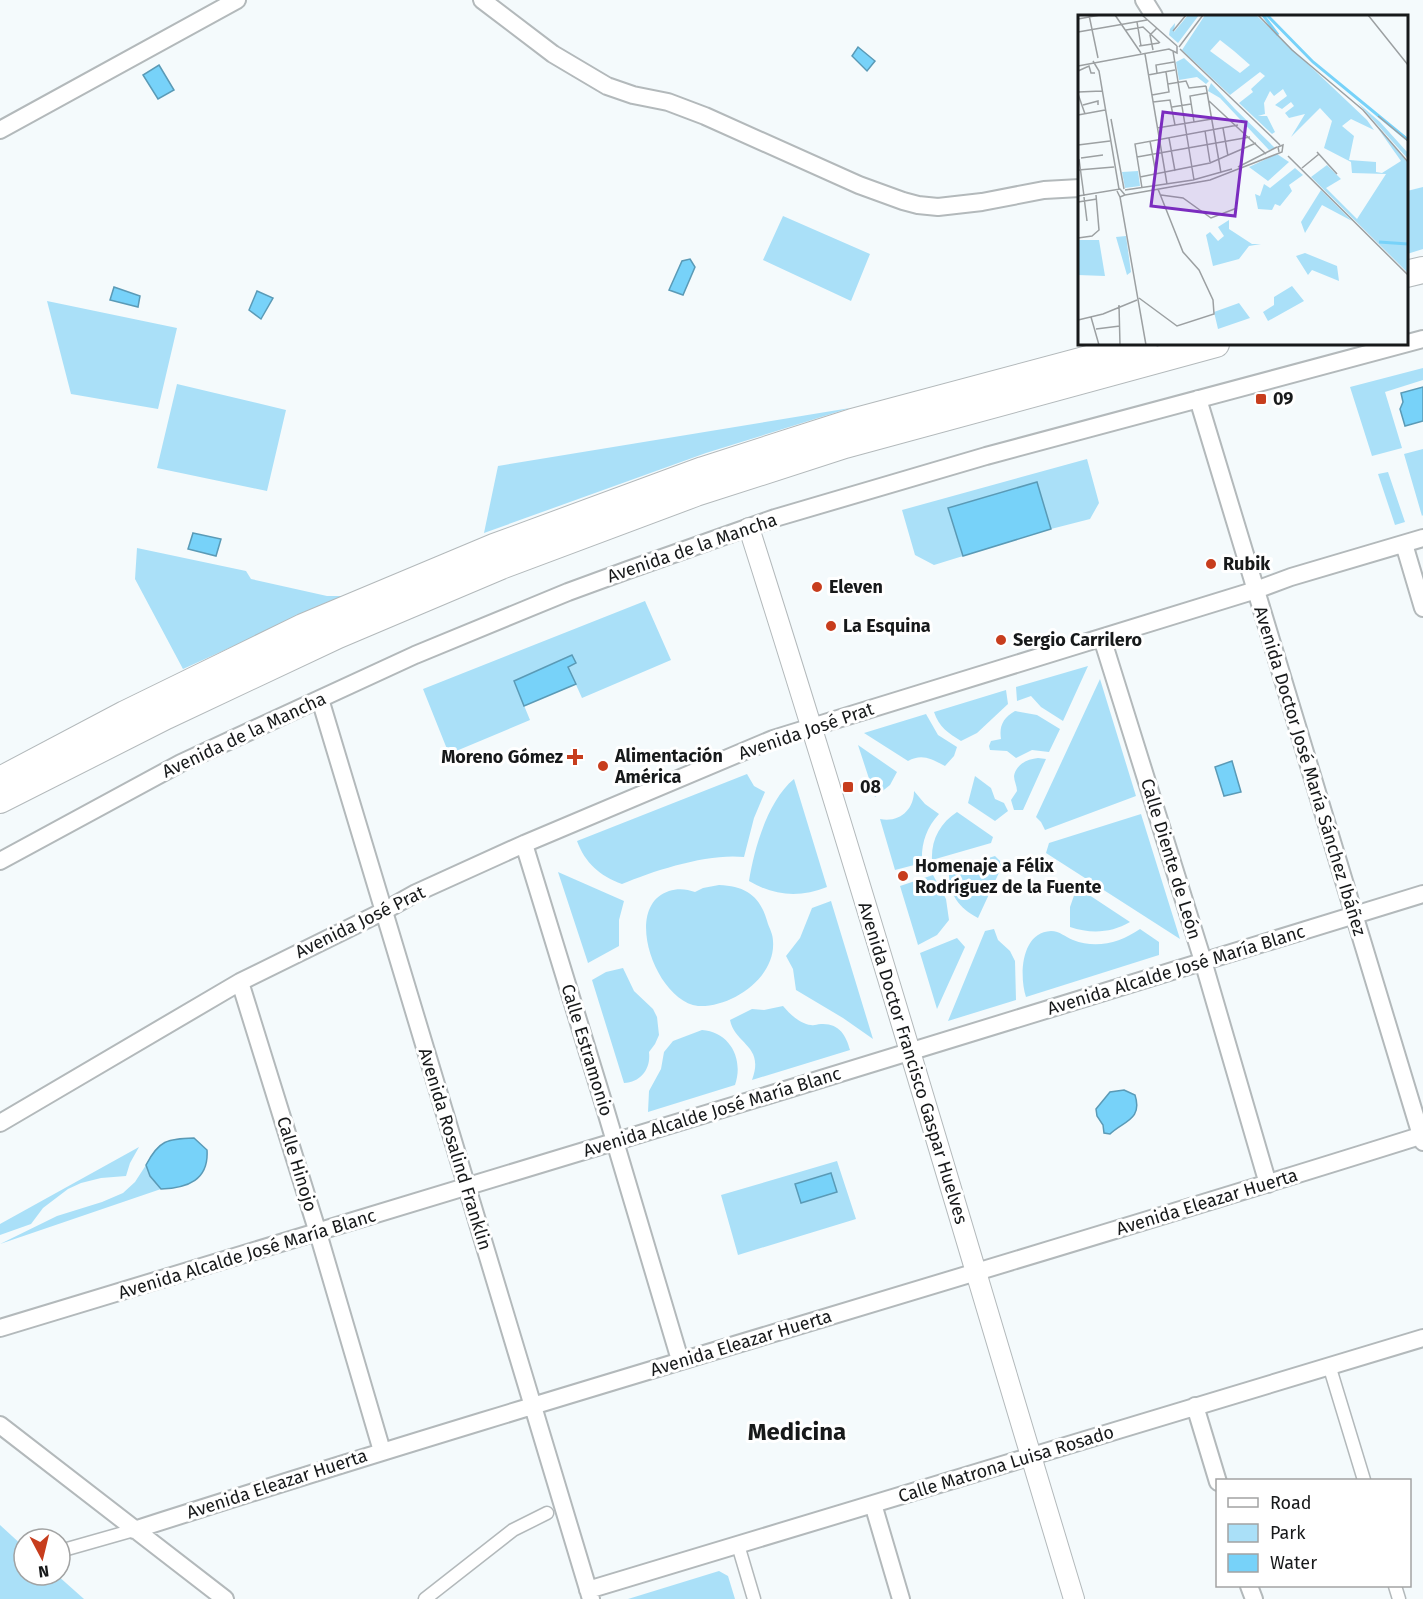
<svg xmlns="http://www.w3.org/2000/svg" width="1423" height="1599" viewBox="0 0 1423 1599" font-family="'Fira Sans',sans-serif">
<rect width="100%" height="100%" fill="#f4fafc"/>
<path fill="#aae0f8" d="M 1423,187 L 1423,249 L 1407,254 L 1407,191 Z
M 783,216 L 870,254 L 851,301 L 763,260 Z
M 47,301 L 177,328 L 158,409 L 71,394 Z
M 1423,368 L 1423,380 L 1385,392 L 1402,448 L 1372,456 L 1350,387 Z
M 177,384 L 286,410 L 267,491 L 157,468 Z
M 850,408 L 706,453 L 484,533 L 498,466 Z
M 1423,449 L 1423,515 L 1422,516 L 1404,454 Z
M 1087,459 L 1099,503 L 1090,519 L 1051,529 L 1037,482 L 948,509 L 963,556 L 934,565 L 915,555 L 902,510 Z
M 1388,472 L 1405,522 L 1395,525 L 1378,474 Z
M 137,548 L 246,571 L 251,579 L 327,596 L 343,596 L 183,669 L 135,579 Z
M 645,601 L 671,660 L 582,698 L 568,667 L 576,663 L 572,655 L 514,681 L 530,720 L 449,754 L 423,689 Z
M 1088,666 L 1063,721 L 1041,707 L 1031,696 L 1017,701 L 1016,687 Z
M 1100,679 L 1136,796 L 1045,830 L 1041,822 L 1036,817 Z
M 1006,690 L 1008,704 L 977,733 L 961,741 C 948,733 939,727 934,712 Z
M 1015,711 L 1037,715 L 1060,729 L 1049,752 L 1032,750 L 1016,758 L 1007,751 L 990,750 L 989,746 L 991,741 L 1001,739 C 999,726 1003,718 1015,711 Z
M 926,714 L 938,735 L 957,747 L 954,756 L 945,766 C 932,759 922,753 908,761 L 864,733 Z
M 858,745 L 897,772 L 890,785 L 875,797 Z
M 1038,758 L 1046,759 L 1023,810 L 1014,810 L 1011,800 L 1017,791 C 1017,786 1014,781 1014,776 C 1016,764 1028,759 1038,758 Z
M 747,774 L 754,786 L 765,792 L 754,818 L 744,857 C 709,853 655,870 622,884 C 600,876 585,863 577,841 Z
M 975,776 L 991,788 L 995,799 L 1004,803 L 1008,811 L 995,821 L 968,803 Z
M 794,779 L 827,887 C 800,898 774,896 749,881 C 754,849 768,800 794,779 Z
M 914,791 L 925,804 L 939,814 C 926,828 921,844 922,863 L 895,870 L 880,819 C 899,823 914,810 914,791 Z
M 957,812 L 993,837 L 991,843 L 932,860 C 931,840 940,823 957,812 Z
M 1141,814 L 1180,939 L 1046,853 L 1049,843 Z
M 995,856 L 1003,864 L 978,918 C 958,908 948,893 949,870 Z
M 558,872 L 624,901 L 619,920 L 619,946 L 588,963 Z
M 933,875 L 946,899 L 949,920 L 937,935 L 918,945 L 900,886 Z
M 719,885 C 747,886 761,897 768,924 C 770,929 773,935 773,941 C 776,978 731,1008 698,1006 C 657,1002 621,907 669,891 C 678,888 687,889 695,892 L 703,888 Z
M 1077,887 L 1130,922 C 1111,933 1091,934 1070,927 L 1070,907 Z
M 831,901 L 873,1039 L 843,1018 L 796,990 L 793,969 L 786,956 L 800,938 L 812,908 Z
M 994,929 L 998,940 L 1010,951 L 1015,961 L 1016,1000 L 948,1021 L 985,931 Z
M 1140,929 L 1159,942 L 1159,955 L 1026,997 C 1019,976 1021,932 1051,931 C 1060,931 1065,937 1073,940 C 1096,949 1120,943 1140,929 Z
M 957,938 L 965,947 L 937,1009 L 920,953 Z
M 623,968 L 634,991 L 653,1009 L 657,1017 L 659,1035 L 655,1044 L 649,1052 C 651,1069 641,1082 624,1083 L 592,980 L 606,972 Z
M 783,1006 C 790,1014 800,1024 811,1025 C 815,1026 816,1024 821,1024 C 839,1023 846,1035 850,1050 L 752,1080 C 765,1045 735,1045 730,1020 L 752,1009 L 764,1010 Z
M 702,1030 C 730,1032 744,1059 735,1085 L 648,1112 L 649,1091 L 661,1069 L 664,1052 L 673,1041 Z
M 139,1147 L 130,1163 L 126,1176 L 101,1178 L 81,1183 L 68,1189 L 43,1208 L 31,1224 L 0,1235 L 0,1224 Z
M 837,1161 L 856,1219 L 738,1255 L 721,1195 Z
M 146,1165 L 150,1176 L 161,1189 L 0,1244 L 57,1216 L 102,1202 L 123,1193 L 135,1182 Z
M 0,1525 L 24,1547 L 24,1575 L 57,1575 L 84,1599 L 0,1599 Z
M 719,1571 L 728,1576 L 735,1599 L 628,1599 Z"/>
<path fill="#77d2f9" stroke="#5a9ab6" stroke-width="1.5" d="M 858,47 L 875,61 L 867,71 L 852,56 Z
M 159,65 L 174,90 L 158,99 L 143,75 Z
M 690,259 L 695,267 L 683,295 L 669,290 L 682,261 Z
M 114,287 L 140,296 L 138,307 L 110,300 Z
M 257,291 L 273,298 L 261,319 L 249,310 Z
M 1423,387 L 1423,421 L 1405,426 L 1400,409 L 1403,402 L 1401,393 Z
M 1037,482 L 1051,529 L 963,556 L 948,508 Z
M 193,533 L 221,539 L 216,556 L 188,549 Z
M 572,655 L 576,663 L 568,667 L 576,684 L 524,706 L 514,681 Z
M 1232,761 L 1241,792 L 1224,796 L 1215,767 Z
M 1124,1090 L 1135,1095 C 1143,1120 1123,1121 1110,1134 L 1104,1133 L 1103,1125 L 1097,1116 L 1096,1109 L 1110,1092 Z
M 194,1138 L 207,1150 C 209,1180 188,1188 161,1189 L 150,1176 L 146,1165 C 159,1140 167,1139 194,1138 Z
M 831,1173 L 837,1192 L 801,1203 L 795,1184 Z"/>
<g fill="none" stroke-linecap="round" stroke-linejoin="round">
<g stroke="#b3b9bb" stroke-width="15">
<path id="pedestrian" d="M 1329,1365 L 1364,1480
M 738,1545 L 754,1599
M 60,1551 L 134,1530
M 1395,1586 L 1399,1599
M 425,1599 L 513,1530 L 547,1513"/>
</g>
<g stroke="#b3b9bb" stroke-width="20">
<path id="minor" d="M 482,0 L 553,54 L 607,86 L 633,95 L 668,102 L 705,116 L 859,185 L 903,201 L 918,205 L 938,207 L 982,202 L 1044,190 L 1080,188
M 1144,0 L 1154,16
M 0,130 L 237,0
M 1198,399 L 1423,1142
M 1404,544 L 1423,608
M 1102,638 L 1203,961 L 1268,1184
M 320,699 L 591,1599
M 524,844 L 605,1108 L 680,1360
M 0,861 L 181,763 L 415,655 L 568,592 L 628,570 L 775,518 L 986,456 L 1423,339
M 240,982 L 318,1233 L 382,1451
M 0,1123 L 240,982 L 384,911 L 416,893 L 524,844 L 773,739 L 1256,590 L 1291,577 L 1423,538
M 0,1328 C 475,1187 949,1039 1423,894
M 1195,1406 L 1218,1482
M 0,1425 L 225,1599
M 873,1504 L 901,1599
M 134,1530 C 562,1393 994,1270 1423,1135
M 1249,1586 L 1254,1599
M 588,1590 L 1423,1338"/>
</g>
<g stroke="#b3b9bb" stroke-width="22">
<path id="tertiary" d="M 749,528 C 862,883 966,1242 1074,1599"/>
</g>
<g stroke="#b3b9bb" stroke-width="28">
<path id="primary" d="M 1406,274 L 1423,270
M 0,780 L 125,714 L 303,627 L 494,547 L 703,470 L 852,422 L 1144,344
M 0,800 L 166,716 L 338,635 L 501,566 L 696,493 L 845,445 L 1216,344"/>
</g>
<use href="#pedestrian" stroke="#fff" stroke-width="12"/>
<use href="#minor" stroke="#fff" stroke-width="16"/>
<use href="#tertiary" stroke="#fff" stroke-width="20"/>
<use href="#primary" stroke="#fff" stroke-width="26"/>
</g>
<g fill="#c73d1d" stroke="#fff" stroke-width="2">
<rect x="1255" y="393" width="12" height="12" rx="3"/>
<circle cx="1211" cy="564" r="6"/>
<circle cx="817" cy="587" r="6"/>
<circle cx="831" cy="626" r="6"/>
<circle cx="1001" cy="640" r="6"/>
<path d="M572 748h6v6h6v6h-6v6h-6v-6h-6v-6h6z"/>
<circle cx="603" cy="766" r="6"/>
<rect x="842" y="781" width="12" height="12" rx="3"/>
<circle cx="903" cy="876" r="6"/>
</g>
<g text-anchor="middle" stroke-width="6" stroke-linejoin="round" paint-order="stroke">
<g font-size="18" font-weight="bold" fill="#17191a" stroke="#fff" text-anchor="start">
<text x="1273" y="405">09</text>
<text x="1223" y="570">Rubik</text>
<text x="829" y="593">Eleven</text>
<text x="843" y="632">La Esquina</text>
<text x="1013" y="646">Sergio Carrilero</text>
<text x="615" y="762">Alimentación<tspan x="615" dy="21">América</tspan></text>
<text x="563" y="763" text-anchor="end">Moreno Gómez</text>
<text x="860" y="793">08</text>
<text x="915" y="872">Homenaje a Félix<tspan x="915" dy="21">Rodríguez de la Fuente</tspan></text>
</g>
<g font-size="18" fill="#17191a" stroke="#fff">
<text transform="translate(692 548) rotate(-19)" y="6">Avenida de la Mancha</text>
<text transform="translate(806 731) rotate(-19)" y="6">Avenida José Prat</text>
<text transform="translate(244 735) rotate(-25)" y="6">Avenida de la Mancha</text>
<text transform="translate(1310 771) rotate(73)" y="6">Avenida Doctor José María Sánchez Ibáñez</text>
<text transform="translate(1171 859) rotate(73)" y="6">Calle Diente de León</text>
<text transform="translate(360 922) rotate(-26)" y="6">Avenida José Prat</text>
<text transform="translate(1176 970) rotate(-17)" y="6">Avenida Alcalde José María Blanc</text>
<text transform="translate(587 1050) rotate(73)" y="6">Calle Estramonio</text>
<text transform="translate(913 1063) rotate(73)" y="6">Avenida Doctor Francisco Gaspar Huelves</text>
<text transform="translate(712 1112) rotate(-17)" y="6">Avenida Alcalde José María Blanc</text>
<text transform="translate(455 1149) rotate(73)" y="6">Avenida Rosalind Franklin</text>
<text transform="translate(297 1164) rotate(73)" y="6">Calle Hinojo</text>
<text transform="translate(1207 1202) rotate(-17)" y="6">Avenida Eleazar Huerta</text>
<text transform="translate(247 1254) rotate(-17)" y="6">Avenida Alcalde José María Blanc</text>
<text transform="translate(741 1343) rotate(-17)" y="6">Avenida Eleazar Huerta</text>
<text transform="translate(1006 1464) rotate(-17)" y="6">Calle Matrona Luisa Rosado</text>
<text transform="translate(277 1484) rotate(-18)" y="6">Avenida Eleazar Huerta</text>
</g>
<g font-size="24" font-weight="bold" fill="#17191a" stroke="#fff">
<text x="797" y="1440">Medicina</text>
</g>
</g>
<g transform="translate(1078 15)">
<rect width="330" height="330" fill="#f4fafc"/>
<path d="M 110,0 L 121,0 L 100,28 L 91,20 L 92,14 L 97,8 L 96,17 ZM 127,0 L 178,0 L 289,105 L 296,115 L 273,104 L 264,111 L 276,121 L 271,145 L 298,147 L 298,157 L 304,158 L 323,146 L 299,112 L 330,148 L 330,258 L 233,162 L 249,150 L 263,164 L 248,173 L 279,204 L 308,159 L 274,158 L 273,147 L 246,133 L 254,106 L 242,93 L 213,122 L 227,99 L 211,103 L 207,98 L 216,91 L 213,87 L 204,94 L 197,90 L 209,81 L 205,74 L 196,81 L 192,76 L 186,88 L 187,99 L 180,101 L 189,101 L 197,117 L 194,119 L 161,88 L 175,77 L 177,80 L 173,74 L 187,61 L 182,57 L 152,80 L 104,35 ZM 142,25 L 156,36 L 172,50 L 162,58 L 132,36 ZM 106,43 L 131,66 L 128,69 L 119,62 L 101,65 L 98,47 ZM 133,68 L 157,94 L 197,133 L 191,135 L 142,83 L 130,76 ZM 279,87 L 302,107 L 330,138 L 330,144 ZM 199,139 L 211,147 L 190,166 L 171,152 ZM 217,153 L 225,160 L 211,170 L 214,176 L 202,191 L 197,189 L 194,195 L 180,194 L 177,179 L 182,181 L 186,169 L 192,173 ZM 60,156 L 62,171 L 47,173 L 44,157 ZM 243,175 L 274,206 L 244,190 L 227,218 L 223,207 ZM 151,205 L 151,214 L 174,229 L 183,229 L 171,231 L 161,244 L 135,251 L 128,220 L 132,217 L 140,226 L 146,221 L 140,212 ZM 48,221 L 53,257 L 49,260 L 38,222 ZM 0,225 L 21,225 L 27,261 L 0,260 ZM 227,238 L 259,251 L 261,266 L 234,255 L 230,260 L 218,241 ZM 214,271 L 226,286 L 190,306 L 185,297 L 196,290 L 196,282 ZM 161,288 L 172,303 L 140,314 L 136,297 Z" fill="#aae0f8" fill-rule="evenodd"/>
<path fill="none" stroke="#77d2f9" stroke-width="3" d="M 185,0 L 200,20M 189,0 L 235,47 L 330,125M 301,227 L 330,229"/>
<path fill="none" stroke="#9ca0a2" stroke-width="1.5" d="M 11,0 L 20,43M 37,0 L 63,38M 64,0 L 99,31M 180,0 L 214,35 L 285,95 L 330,147M 290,0 L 330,50M 0,4 L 22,0M 59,7 L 63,31M 48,15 L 65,12 L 82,28M 95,16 L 108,0M 0,17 L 69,5M 61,31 L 81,28M 101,32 L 125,0M 102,34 L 202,130M 75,35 L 72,20 L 79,13M 95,36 L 116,165M 67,39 L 89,169M 15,46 L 21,56 L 41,174M 0,51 L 91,34 L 99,38 L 99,31M 0,56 L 11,51 L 13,58 L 17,58M 79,58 L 78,50 L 96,47M 70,60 L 97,55M 90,69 L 108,66 L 111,73 L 128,71M 128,71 L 143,158M 0,77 L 24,76M 0,79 L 7,99M 74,80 L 91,77 L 88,57M 131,86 L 188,139M 75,87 L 92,85 L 97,110M 5,90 L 20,86 L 20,90M 94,92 L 113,89M 0,100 L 27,95M 300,101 L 330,126M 33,104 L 46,174M 116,107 L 112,81 L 129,78M 79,113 L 134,104M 145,113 L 150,141M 127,116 L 132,147M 91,123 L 97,156M 72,126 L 78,159M 0,130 L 32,126M 239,137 L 259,159M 210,141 L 330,260M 59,142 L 172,122M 3,143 L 25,140M 1,144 L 6,181M 160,152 L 199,132M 224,153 L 241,139M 0,155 L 36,152M 62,162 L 132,148 L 178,128M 64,173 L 57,129 L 160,110M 47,175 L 115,165 L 154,154M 47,180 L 132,165 L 204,137 L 205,130 L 200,132 L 201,137M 83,180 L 105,183 L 133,203 L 159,193M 0,181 L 42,174 L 47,180 L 42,182 L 39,176M 6,182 L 9,206M 42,182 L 68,330M 0,187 L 19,184M 0,223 L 14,221 L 21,215 L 18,180M 61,283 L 99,311 L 136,299 L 135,285 L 121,255 L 105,237 L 80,174M 41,290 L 42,330M 13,302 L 21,330M 0,305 L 25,299 L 59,285M 18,314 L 42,311"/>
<path fill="#7b2cbf" fill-opacity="0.15" stroke="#7b2cbf" stroke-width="3" d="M 85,97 L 168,107 L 157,201 L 73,191 Z"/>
<rect width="330" height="330" fill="none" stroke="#17191a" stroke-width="3"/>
</g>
<rect x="1216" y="1479" width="195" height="108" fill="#ffffff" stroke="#a2a3a3" stroke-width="1.5"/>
<rect x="1228" y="1498" width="30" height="9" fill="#ffffff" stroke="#a2a3a3" stroke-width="1.5"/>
<text x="1270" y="1509" font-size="18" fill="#17191a">Road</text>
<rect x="1228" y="1524" width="30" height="18" fill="#aae0f8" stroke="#a2a3a3" stroke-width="1.5"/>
<text x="1270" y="1539" font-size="18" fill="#17191a">Park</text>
<rect x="1228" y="1554" width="30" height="18" fill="#77d2f9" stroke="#a2a3a3" stroke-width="1.5"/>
<text x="1270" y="1569" font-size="18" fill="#17191a">Water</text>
<g transform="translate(42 1557) rotate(173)"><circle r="28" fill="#ffffff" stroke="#a2a3a3" stroke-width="1.5"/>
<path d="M0-4.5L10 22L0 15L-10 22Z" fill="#c73d1d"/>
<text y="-9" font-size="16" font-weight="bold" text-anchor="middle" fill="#17191a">N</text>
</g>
</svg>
